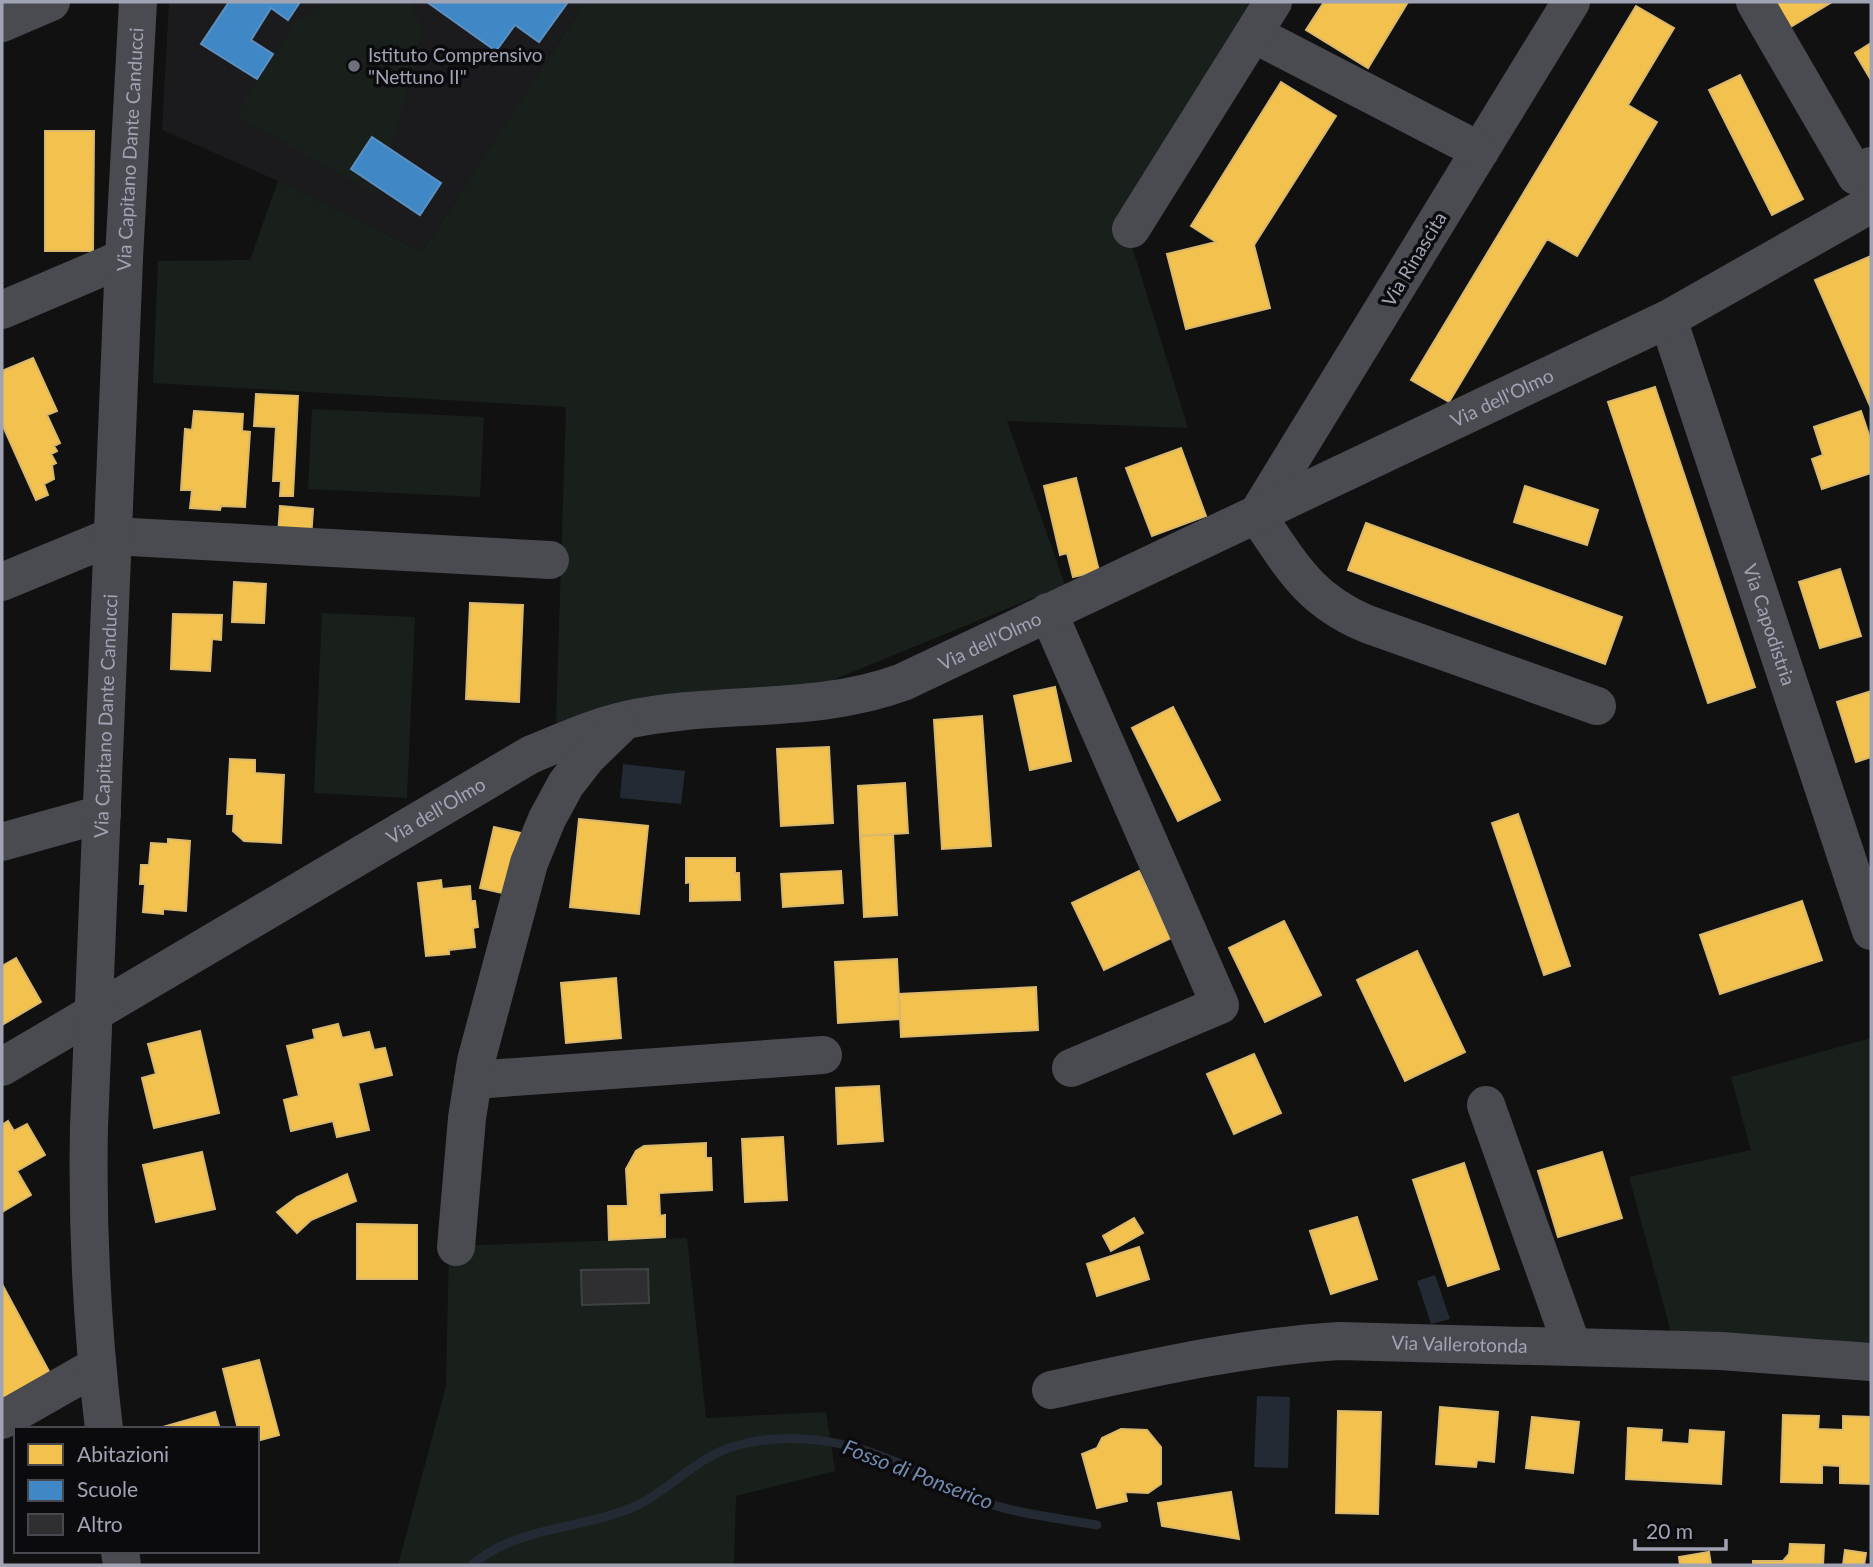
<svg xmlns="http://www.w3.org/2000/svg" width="1873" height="1567" viewBox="0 0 1873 1567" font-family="Lato,sans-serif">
<rect width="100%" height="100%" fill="#111"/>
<path fill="#1b1b1d" d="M 169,2 L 585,2 L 422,252 L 278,181 L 162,130 Z"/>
<path fill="#19201b" d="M 326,2 L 410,2 L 423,31 L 378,195 L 236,115 L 296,22 Z
M 585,2 L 1254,2 L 1122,214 L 1188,428 L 1007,421 L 1065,585 L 828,682 L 620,702 L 556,723 L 566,407 L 153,383 L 158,261 L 250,260 L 278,181 L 422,252 Z
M 312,409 L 484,417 L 480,497 L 308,489 Z
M 322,613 L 415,617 L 407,798 L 314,793 Z
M 1871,1038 L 1871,1346 L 1823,1339 L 1671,1332 L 1629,1177 L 1751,1150 L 1731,1077 Z
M 687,1238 L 706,1418 L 826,1412 L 835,1471 L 736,1496 L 734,1565 L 398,1565 L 446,1386 L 449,1246 Z"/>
<path fill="#242a33" d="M 623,764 L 685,771 L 681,804 L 620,798 Z
M 1435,1275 L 1450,1319 L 1431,1324 L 1417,1281 Z
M 1257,1396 L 1290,1397 L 1288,1468 L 1254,1467 Z"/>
<path fill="#f2c14e" stroke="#d9b86d" stroke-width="2" d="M 1324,2 L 1408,2 L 1368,68 L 1306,30 Z
M 1773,2 L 1832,2 L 1789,28 Z
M 1636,6 L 1674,28 L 1628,105 L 1657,122 L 1577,256 L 1547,239 L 1449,402 L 1411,380 Z
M 1871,43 L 1871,80 L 1855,53 Z
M 1740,75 L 1803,199 L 1772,215 L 1709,90 Z
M 1281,82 L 1336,116 L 1254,245 L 1270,308 L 1186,329 L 1167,254 L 1216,242 L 1191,226 Z
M 45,131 L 94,131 L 93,251 L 45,251 Z
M 1871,256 L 1871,408 L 1815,280 Z
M 33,358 L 57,411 L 47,415 L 60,443 L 54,446 L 57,451 L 51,454 L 56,463 L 52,465 L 54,479 L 44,484 L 48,495 L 36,500 L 2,424 L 2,371 Z
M 1655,387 L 1755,687 L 1708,703 L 1608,402 Z
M 256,394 L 298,396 L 293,496 L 280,496 L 281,481 L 273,481 L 276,427 L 254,426 Z
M 194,411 L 243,414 L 242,431 L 250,432 L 245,507 L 221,506 L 220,510 L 190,508 L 192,490 L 181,490 L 185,429 L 192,430 Z
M 1861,411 L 1871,441 L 1871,473 L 1822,489 L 1812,459 L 1823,455 L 1814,427 Z
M 1181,448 L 1206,516 L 1152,536 L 1126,468 Z
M 1076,478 L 1099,571 L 1073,577 L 1067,553 L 1060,555 L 1044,486 Z
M 1525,486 L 1598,510 L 1587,545 L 1514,522 Z
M 280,506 L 313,509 L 311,539 L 278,536 Z
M 1366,523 L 1622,617 L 1605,664 L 1348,570 Z
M 1840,569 L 1861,636 L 1820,648 L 1799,582 Z
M 234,582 L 266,584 L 264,623 L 232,622 Z
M 470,603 L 523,605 L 519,702 L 466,699 Z
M 173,614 L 222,615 L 221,640 L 212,639 L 210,671 L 171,669 Z
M 1055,687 L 1071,761 L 1030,770 L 1014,696 Z
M 1871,691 L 1871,757 L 1856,762 L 1837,702 Z
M 1173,707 L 1220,800 L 1178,821 L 1132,728 Z
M 982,716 L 991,846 L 942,849 L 934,720 Z
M 829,747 L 833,823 L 781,826 L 777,749 Z
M 230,759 L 255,760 L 255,773 L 284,775 L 281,843 L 244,841 L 233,831 L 234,814 L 227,814 Z
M 905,783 L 908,833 L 860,836 L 858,786 Z
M 1518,814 L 1570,966 L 1544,975 L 1492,823 Z
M 579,819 L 648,826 L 639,914 L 570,907 Z
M 494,827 L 521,833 L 507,894 L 480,888 Z
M 893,834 L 897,915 L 864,917 L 860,836 Z
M 168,839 L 190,841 L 186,911 L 163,909 L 163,914 L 143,912 L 145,884 L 140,884 L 141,865 L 149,865 L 151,843 L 168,844 Z
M 686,858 L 735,858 L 735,873 L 739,873 L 740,900 L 690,901 L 690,882 L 686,883 Z
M 841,871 L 843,903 L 783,907 L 781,874 Z
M 1139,871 L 1171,938 L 1104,970 L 1072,903 Z
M 441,880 L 442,889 L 470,886 L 471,901 L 475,901 L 478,927 L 473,928 L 475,947 L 449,950 L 449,954 L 426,956 L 418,883 Z
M 1802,901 L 1822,960 L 1720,994 L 1700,935 Z
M 1284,921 L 1321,995 L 1265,1022 L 1229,948 Z
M 1417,951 L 1465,1052 L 1405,1081 L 1357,980 Z
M 16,958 L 41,1002 L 2,1025 L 2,966 Z
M 897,959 L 900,1019 L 838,1023 L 835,962 Z
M 616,978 L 621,1038 L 566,1043 L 561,983 Z
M 1036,987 L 1038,1030 L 901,1037 L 899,994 Z
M 338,1024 L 342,1038 L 369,1032 L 374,1050 L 385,1048 L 392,1075 L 358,1083 L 369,1130 L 337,1137 L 333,1121 L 291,1131 L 284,1100 L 299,1096 L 287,1046 L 315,1039 L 313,1030 Z
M 200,1031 L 219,1113 L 154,1128 L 142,1078 L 156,1074 L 148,1044 Z
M 1254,1054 L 1281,1113 L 1234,1134 L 1207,1074 Z
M 879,1086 L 883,1141 L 838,1144 L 836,1088 Z
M 8,1121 L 14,1131 L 27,1124 L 45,1155 L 17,1171 L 31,1195 L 2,1212 L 2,1125 Z
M 783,1137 L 787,1200 L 745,1202 L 742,1139 Z
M 706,1143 L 706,1158 L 711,1158 L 712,1190 L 659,1193 L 660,1216 L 665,1215 L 665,1237 L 609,1240 L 608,1206 L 628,1206 L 626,1169 L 636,1151 L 644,1146 Z
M 202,1152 L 215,1209 L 156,1222 L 143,1165 Z
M 1602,1152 L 1622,1218 L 1558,1237 L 1538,1171 Z
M 1464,1163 L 1499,1269 L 1448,1286 L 1413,1180 Z
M 347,1174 L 356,1201 L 311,1220 L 297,1233 L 277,1212 L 297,1197 Z
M 1357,1217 L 1377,1279 L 1331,1294 L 1310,1231 Z
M 1134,1218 L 1143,1233 L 1111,1251 L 1103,1236 Z
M 357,1224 L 417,1225 L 417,1279 L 357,1279 Z
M 1139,1247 L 1149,1279 L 1097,1296 L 1087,1264 Z
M 2,1284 L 51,1375 L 2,1402 Z
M 259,1360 L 279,1435 L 257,1441 L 257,1429 L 238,1429 L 223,1369 Z
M 1440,1407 L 1498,1412 L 1494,1462 L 1477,1460 L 1476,1467 L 1436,1464 Z
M 1338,1411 L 1381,1412 L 1378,1514 L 1336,1513 Z
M 215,1412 L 220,1429 L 156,1429 Z
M 1783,1415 L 1819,1416 L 1818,1429 L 1843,1430 L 1843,1416 L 1871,1417 L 1871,1484 L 1840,1483 L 1840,1466 L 1822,1465 L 1822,1483 L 1781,1482 Z
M 1532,1417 L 1579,1422 L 1573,1473 L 1526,1468 Z
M 1628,1428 L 1662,1430 L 1661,1442 L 1689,1444 L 1690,1430 L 1724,1432 L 1721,1484 L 1626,1479 Z
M 1121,1429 L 1147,1430 L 1161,1447 L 1161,1484 L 1148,1493 L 1125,1492 L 1127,1501 L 1097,1508 L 1082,1454 L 1097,1448 L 1102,1438 Z
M 1231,1492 L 1239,1539 L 1162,1526 L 1158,1503 Z
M 1790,1544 L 1824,1545 L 1823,1565 L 1753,1565 L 1753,1561 L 1783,1561 L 1789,1554 Z
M 1845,1550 L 1866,1553 L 1864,1565 L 1843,1565 Z
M 1709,1552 L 1711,1565 L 1680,1565 L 1679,1557 Z"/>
<path fill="#3f88c5" stroke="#5c90c0" stroke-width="2" d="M 229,2 L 300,2 L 288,20 L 271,8 L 251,40 L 273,54 L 257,79 L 201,44 Z
M 427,2 L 568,2 L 539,42 L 515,25 L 496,51 Z
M 372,137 L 441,183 L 420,215 L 351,169 Z"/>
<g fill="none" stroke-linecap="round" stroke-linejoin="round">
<path stroke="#242a33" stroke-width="9" d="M 472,1565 C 514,1528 577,1529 626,1510 C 668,1494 693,1458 735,1446 C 790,1430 850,1441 901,1464 C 927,1475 951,1491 978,1500 C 1016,1514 1058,1518 1097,1525"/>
</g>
<path fill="#2f2f31" stroke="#404045" stroke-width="2" d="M 648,1269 L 649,1303 L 582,1305 L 581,1270 Z"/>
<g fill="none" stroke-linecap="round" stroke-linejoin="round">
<g stroke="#4a4b51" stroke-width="38">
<path d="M 1571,2 L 1257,515 C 1291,565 1309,600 1367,624 L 1597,706"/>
<path d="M 1755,2 L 1856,176 L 1871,166"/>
<path d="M 2,23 L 51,2"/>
<path d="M 1254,34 L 1480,151"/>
<path d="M 1131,229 L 1273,2"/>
<path d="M 2,310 L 124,258"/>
<path id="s1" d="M 1668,319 L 1871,931"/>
<path d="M 2,582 L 113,536 L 550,560"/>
<path d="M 1048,612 L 1220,1005 L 1071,1068"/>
<path d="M 2,842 L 102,814"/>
<path id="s2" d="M 2,1067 L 530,755 C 561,742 592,728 626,720 C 717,700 814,715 903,682 L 1668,319 L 1871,204"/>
<path d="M 473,1080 L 823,1055"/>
<path d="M 1486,1105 L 1572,1346"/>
<path d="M 456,1247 L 467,1118 L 476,1061 L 529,863 L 547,819 L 566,784 L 587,757 L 619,726"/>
<path id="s3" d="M 1051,1390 C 1147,1369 1241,1347 1339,1341 L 1721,1351 L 1871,1362"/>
<path d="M 2,1420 L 97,1366"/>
<path id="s4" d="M 104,1429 C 92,1328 87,1229 89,1127 L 124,258 L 138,2"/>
<path d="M 120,1551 L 122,1565"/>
</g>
</g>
<circle fill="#6e707b" stroke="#0b0b0d" stroke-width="2.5" cx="354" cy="66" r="7"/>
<g text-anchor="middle" stroke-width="7" stroke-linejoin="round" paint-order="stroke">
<g font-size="19" fill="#a0a3b4" stroke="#0b0b0d" text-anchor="start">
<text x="368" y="62">Istituto Comprensivo<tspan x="368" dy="22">"Nettuno II"</tspan></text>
</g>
<g font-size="19" fill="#a0a3b4" stroke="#0b0b0d">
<text dy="7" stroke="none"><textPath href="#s4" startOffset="1281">Via Capitano Dante Canducci</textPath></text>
<text transform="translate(1414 259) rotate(-59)" y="7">Via Rinascita</text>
<text dy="7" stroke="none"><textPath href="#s2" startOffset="1659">Via dell'Olmo</textPath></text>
<text dy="7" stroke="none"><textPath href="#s1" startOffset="322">Via Capodistria</textPath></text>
<text dy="7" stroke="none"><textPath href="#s2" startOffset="1092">Via dell'Olmo</textPath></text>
<text dy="7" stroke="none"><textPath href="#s4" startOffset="714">Via Capitano Dante Canducci</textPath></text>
<text dy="7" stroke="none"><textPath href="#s2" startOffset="504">Via dell'Olmo</textPath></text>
<text dy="7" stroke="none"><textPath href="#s3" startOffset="413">Via Vallerotonda</textPath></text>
</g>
<g font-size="21" font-style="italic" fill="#748cb2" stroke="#0b0b0d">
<text transform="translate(918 1475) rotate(21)" y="7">Fosso di Ponserico</text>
</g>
</g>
<rect width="1873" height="1567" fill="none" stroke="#a0a3b4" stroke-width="7"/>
<rect x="14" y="1427" width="245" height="126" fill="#0b0b0d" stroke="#474850" stroke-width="2"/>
<rect x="28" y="1444" width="35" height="21" fill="#f2c14e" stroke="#474850" stroke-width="2"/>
<text x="77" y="1462" font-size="21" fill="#a0a3b4">Abitazioni</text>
<rect x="28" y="1480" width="35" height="21" fill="#3f88c5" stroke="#474850" stroke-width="2"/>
<text x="77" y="1497" font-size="21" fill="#a0a3b4">Scuole</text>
<rect x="28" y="1514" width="35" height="21" fill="#2f2f31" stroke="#474850" stroke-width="2"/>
<text x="77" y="1532" font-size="21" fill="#a0a3b4">Altro</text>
<path d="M1635 1539v10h91v-10" fill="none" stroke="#a0a3b4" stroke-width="3.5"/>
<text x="1646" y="1539" font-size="21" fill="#a0a3b4" stroke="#0b0b0d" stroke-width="5" paint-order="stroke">20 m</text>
</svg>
